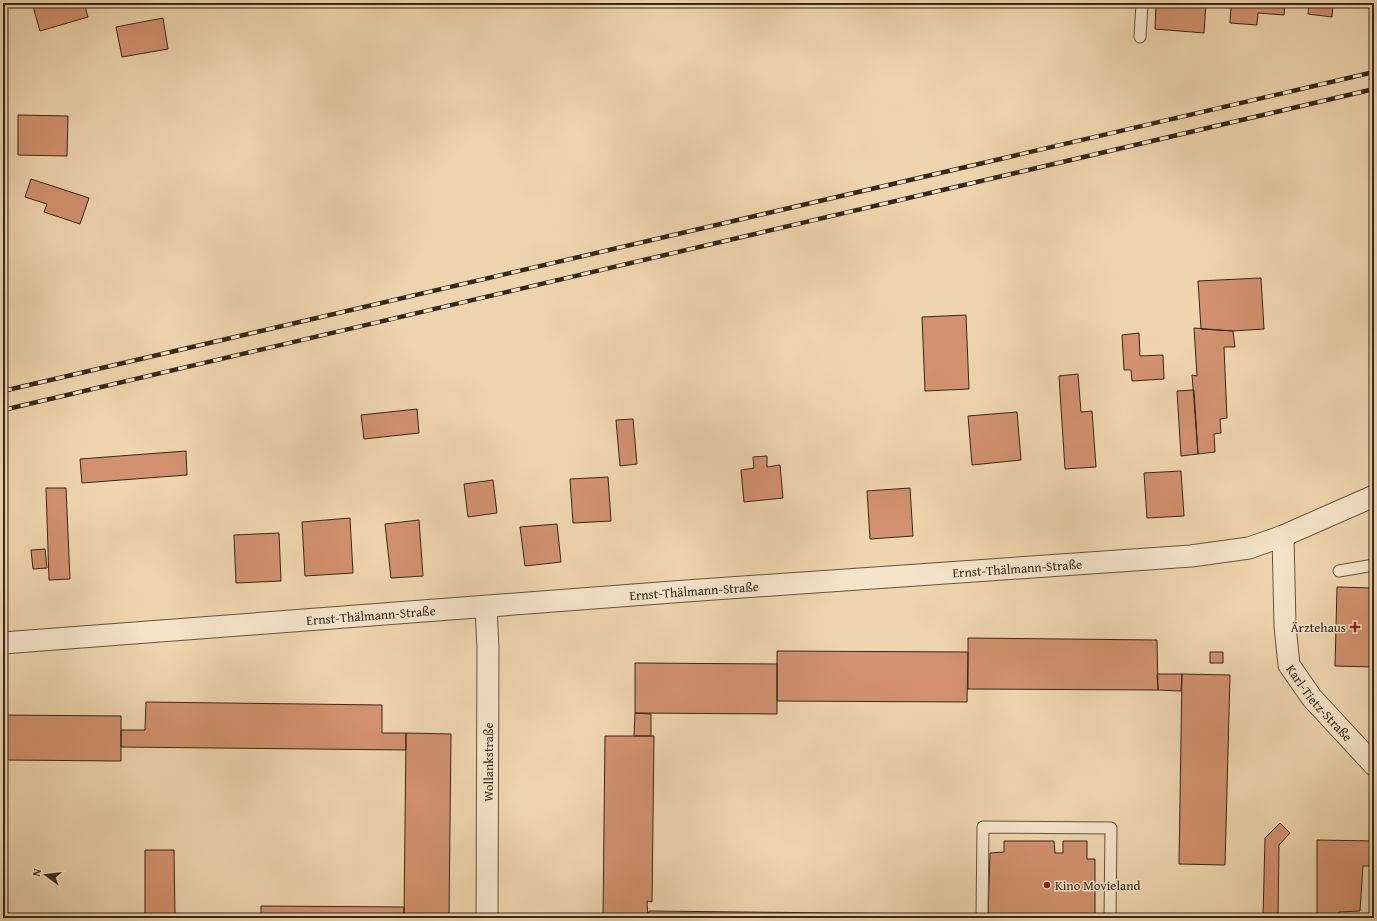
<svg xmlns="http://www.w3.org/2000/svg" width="1377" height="921" viewBox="0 0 1377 921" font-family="'Gentium Book Plus',serif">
<rect width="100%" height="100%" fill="#efd5ad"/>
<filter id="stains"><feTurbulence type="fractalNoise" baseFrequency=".005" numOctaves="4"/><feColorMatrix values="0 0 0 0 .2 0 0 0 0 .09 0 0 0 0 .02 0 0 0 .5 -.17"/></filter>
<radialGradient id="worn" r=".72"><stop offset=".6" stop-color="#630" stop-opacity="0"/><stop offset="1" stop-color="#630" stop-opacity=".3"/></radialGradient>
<path fill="#d3916f" stroke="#34291c" d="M 32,3 L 84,3 L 88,17 L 40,31 Z
M 1156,3 L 1206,3 L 1204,33 L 1155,29 Z
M 1231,3 L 1285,3 L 1284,15 L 1258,13 L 1257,25 L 1230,23 Z
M 1309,3 L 1333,3 L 1332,17 L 1308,14 Z
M 1335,3 L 1358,3 L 1358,5 Z
M 163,18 L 168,49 L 122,57 L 116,27 Z
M 18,115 L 68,116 L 67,156 L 18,155 Z
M 31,179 L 89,198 L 80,224 L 44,212 L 47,204 L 25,197 Z
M 1261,278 L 1264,329 L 1233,331 L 1201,329 L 1198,281 Z
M 966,315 L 969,389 L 925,391 L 922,317 Z
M 1194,328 L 1233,331 L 1235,347 L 1224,347 L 1227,418 L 1220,419 L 1221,433 L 1214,434 L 1215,452 L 1198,454 L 1192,375 L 1197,376 Z
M 1139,333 L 1140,356 L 1163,355 L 1164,379 L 1132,381 L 1131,370 L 1124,370 L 1122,335 Z
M 1078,374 L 1081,412 L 1092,411 L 1096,467 L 1065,469 L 1059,376 Z
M 1194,390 L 1198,454 L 1181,456 L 1177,391 Z
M 417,409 L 419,433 L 364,439 L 361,415 Z
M 1017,412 L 1021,460 L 972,465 L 968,416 Z
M 633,419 L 637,464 L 620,466 L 616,420 Z
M 186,451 L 187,475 L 82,483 L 80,459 Z
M 767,456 L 767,467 L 780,465 L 783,498 L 744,502 L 741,470 L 754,468 L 753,457 Z
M 1181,471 L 1184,516 L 1147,518 L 1144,473 Z
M 608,477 L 611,521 L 573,523 L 570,479 Z
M 493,480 L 497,513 L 468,517 L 464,484 Z
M 46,488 L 66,488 L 70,579 L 49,580 Z
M 910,488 L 913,536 L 870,539 L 867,491 Z
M 350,518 L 353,573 L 305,576 L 302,522 Z
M 419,520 L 423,576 L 391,578 L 385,524 Z
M 557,524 L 561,562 L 525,566 L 520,527 Z
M 279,533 L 281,581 L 236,583 L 234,535 Z
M 45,549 L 47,568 L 33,569 L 31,550 Z
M 1337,587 L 1374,588 L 1374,667 L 1335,666 Z
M 968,638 L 1157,640 L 1158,690 L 968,689 Z
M 777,651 L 968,652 L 967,702 L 777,701 Z
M 1210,652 L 1223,652 L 1223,663 L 1210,663 Z
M 635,663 L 777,664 L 777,714 L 635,713 Z
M 1157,674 L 1182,674 L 1181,691 L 1158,690 Z
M 1182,674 L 1230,675 L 1225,865 L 1179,864 Z
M 146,702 L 382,705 L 382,733 L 406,733 L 406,750 L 121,747 L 121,730 L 145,730 Z
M 635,713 L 651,714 L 651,736 L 634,736 Z
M 3,715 L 121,716 L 121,761 L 3,760 Z
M 406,733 L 451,734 L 449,918 L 404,918 Z
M 605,736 L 654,736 L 652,902 L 647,901 L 648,918 L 603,918 Z
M 1280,823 L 1290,833 L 1279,845 L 1278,918 L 1263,918 L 1265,838 Z
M 1317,840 L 1374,841 L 1374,866 L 1363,866 L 1360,911 L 1339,912 L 1339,918 L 1317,918 Z
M 1004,841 L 1054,841 L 1055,853 L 1063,853 L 1063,841 L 1087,841 L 1087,859 L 1095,859 L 1095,918 L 988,918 L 990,853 L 1004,852 Z
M 145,850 L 174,850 L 175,918 L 145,918 Z
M 261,906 L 404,907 L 404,918 L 261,918 Z
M 649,911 L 933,914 L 933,918 L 648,918 Z
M 3,917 L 119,917 L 119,918 L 3,918 Z"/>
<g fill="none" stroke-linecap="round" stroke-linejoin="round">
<g stroke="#635440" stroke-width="13">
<path id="lane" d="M 1140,37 L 1142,3
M 1339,571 L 1374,565
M 982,918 L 983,827 L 1111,828 L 1110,918"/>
</g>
<g stroke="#635440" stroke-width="23">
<g id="street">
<path id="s1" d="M 1283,536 L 1285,626 L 1289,665 L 1312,698 L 1374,765"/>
<path d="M 486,607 L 488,648 L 487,918"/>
<path id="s2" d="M 3,643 L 686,591 L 1191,556 L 1249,548 L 1283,536 L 1374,496"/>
</g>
</g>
<use href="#lane" stroke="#f5e4ca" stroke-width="11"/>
<use href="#street" stroke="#f5e4ca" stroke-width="21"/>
<g stroke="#34291c" stroke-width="4.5">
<path id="rail" d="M 3,391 L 1374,72
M 3,410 L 1374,89"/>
</g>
<use href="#rail" stroke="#f5e4ca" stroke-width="3" stroke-dasharray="9" stroke-linecap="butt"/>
</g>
<g fill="#8f2418" stroke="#f5e4ca" stroke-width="1.5">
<path d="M1353 621h4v4h4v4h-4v4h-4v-4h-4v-4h4z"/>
<circle cx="1047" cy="885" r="4"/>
</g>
<g text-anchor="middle" stroke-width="3" stroke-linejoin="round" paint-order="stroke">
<g font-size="13" fill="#34291c" stroke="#f5e4ca">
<text dy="5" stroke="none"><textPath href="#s2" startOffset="1017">Ernst-Thälmann-Straße</textPath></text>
<text dy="5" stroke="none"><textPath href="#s2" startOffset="693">Ernst-Thälmann-Straße</textPath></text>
<text dy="5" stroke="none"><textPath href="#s2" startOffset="369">Ernst-Thälmann-Straße</textPath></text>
<text dy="5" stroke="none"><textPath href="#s1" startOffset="178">Karl-Tietz-Straße</textPath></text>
<text transform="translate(488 762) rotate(-90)" y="5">Wollankstraße</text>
</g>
<g font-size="13" fill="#34291c" stroke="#f5e4ca" text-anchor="end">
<text x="1346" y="632">Ärztehaus</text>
<text x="1055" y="890" text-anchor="start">Kino Movieland</text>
</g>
</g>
<rect width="1377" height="921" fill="none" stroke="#efd5ad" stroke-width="16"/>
<rect x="4" y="4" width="1369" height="913" fill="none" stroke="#34291c" stroke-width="2"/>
<rect x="8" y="8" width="1361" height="905" fill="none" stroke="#34291c"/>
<g transform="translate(46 875) rotate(285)" stroke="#f5e4ca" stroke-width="3" paint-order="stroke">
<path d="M0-3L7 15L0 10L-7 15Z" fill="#34291c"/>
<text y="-6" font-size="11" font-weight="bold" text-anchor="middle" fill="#34291c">N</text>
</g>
<rect width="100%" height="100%" filter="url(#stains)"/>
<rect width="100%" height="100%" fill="url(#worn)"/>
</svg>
